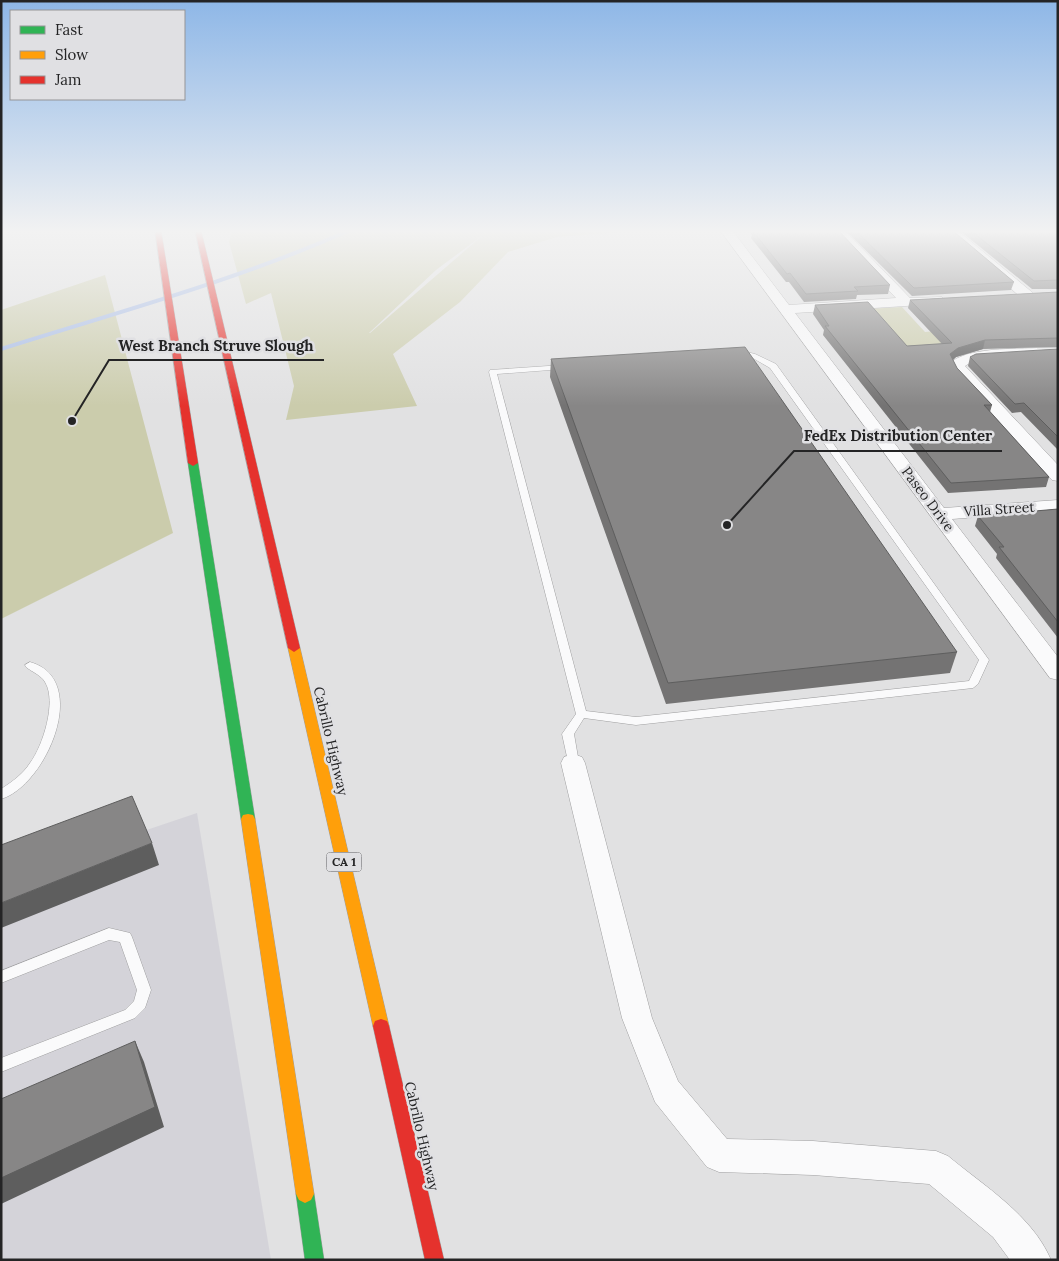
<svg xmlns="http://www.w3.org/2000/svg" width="1059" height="1261" viewBox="0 0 1059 1261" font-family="Lora,serif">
<rect width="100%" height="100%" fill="#e1e1e2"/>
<path fill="#d4d3d9" d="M 197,813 L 271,1260 L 1,1260 L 1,879 Z"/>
<path fill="#cbccac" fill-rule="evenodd" d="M 232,230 L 650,230 L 557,237 L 508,252 L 460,302 L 393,354 L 417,406 L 286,420 L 294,386 L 271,293 L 246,304 L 229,242 ZM 483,235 L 370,333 L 369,333 L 436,270 Z
M 105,275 L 173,533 L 1,619 L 1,310 Z
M 902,307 L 925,332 L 936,331 L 956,353 L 883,356 L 867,309 Z"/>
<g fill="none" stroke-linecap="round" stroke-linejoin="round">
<path stroke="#a8bce6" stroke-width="4" d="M 1,349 C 118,312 238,280 350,230"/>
<g stroke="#9f9fa0" stroke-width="1">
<path id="lane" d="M 738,350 L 755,354 L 776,364 L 989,660 L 978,684 L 973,688 L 636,725 L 584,718 L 574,734 L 579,763 L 577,766 L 569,766 L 562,734 L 576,714 L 489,372 L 490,370 L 563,365 L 567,367 L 563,369 L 497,374 L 586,711 L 636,717 L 969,681 L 979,660 L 770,368 L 751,357 L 736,353 L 736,351 Z
M 30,662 C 92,679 46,786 1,799 L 1,789 C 12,782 23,774 30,763 C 43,746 57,701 45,682 C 41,675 32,672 26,667 L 25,665 Z
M 109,928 L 130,933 L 132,937 L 151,990 L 145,1008 L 135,1018 L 1,1072 L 1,1058 L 125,1010 L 134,1001 L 137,990 L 120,942 L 109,940 L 1,983 L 1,971 Z"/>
</g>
<g stroke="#9f9fa0" stroke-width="1">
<path id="street" d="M 720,230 L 732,230 L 789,305 L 896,298 L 832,230 L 844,230 L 910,298 L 942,297 L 944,300 L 937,304 L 795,313 L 944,508 L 1058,500 L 1058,511 L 952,519 L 1058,657 L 1058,680 L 1050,678 Z
M 944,230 L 957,230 L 1033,293 L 1035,296 L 1033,299 L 1023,299 Z
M 1058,348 L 1058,356 L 973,361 L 965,366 L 1058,465 L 1058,481 L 1052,480 L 956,376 L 949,365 C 963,345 1033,349 1058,348 Z
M 573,754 L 582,757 L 585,763 L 652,1018 L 678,1081 L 727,1139 L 813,1141 L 936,1151 L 948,1156 C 984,1186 1032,1215 1051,1260 L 1010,1260 L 993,1237 L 929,1184 L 813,1175 L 719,1172 L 707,1167 L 655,1102 L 622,1018 L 561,763 L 564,757 Z"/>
</g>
<g stroke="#9f9fa0" stroke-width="1">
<path id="fast" d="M 193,460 L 198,463 L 255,819 L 253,823 L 248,824 L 243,823 L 241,819 L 188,463 Z
M 305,1185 L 311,1188 L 314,1194 L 324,1260 L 305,1260 L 296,1194 L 299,1188 Z"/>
</g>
<g stroke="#9f9fa0" stroke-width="1">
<path id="slow" d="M 294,644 L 300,648 L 389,1026 L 387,1031 L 381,1033 L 375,1031 L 373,1026 L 288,648 Z
M 248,814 L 253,815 L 255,819 L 314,1194 L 311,1200 L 305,1203 L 299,1200 L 296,1194 L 241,819 L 243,815 Z"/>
</g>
<g stroke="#9f9fa0" stroke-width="1">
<path id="jam" d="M 155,230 L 161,230 L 198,463 L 193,466 L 188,463 Z
M 195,230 L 201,230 L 300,648 L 294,652 L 288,648 Z
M 381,1019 L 387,1021 L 389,1026 L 444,1260 L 425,1260 L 373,1026 L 375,1021 Z"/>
</g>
<use href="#lane" fill="#fafafb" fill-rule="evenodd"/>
<use href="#street" fill="#fafafb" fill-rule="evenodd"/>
<use href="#fast" fill="#30b455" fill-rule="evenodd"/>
<use href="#slow" fill="#ff9f0a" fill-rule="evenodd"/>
<use href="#jam" fill="#e5322d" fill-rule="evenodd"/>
</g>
<path fill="#747373" d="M 748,230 L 838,230 L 890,285 L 888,294 L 857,295 L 856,299 L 804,302 L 789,282 L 786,282 L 751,238 L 752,235 Z
M 845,230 L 952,230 L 1014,282 L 1011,290 L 912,296 Z
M 959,230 L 1058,230 L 1058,289 L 1032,289 Z
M 1058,292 L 1058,347 L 983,349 L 956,357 L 953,360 L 957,368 L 992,405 L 990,412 L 1049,477 L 1046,487 L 948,493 L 823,335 L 824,330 L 813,314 L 815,305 L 907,346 L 942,344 L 908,308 L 910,300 Z
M 1058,349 L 1058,450 L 1021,412 L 1012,413 L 968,366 L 970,357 Z
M 551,359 L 957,652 L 950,673 L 666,704 L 550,377 Z
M 1058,509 L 1058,638 L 996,558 L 997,554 L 975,526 L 978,516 Z"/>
<path fill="#5e5e5e" d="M 985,340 L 983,349 L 956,357 L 948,364 L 950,354 L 958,348 Z
M 152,843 L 159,865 L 1,928 L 1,903 Z
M 135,1041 L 144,1062 L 164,1127 L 1,1204 L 1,1178 Z"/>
<path fill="#878686" stroke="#5e5e5e" d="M 752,230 L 838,230 L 890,285 L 854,287 L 858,291 L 806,294 L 790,273 L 787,274 Z
M 855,230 L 952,230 L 1014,282 L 914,288 Z
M 970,230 L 1058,230 L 1058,280 L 1034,281 Z
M 1058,292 L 1058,338 L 985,340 L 958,348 L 950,354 L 957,368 L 992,405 L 984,405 L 1049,477 L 951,483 L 825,326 L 829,326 L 815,305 L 868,302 L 907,346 L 952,343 L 910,300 Z
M 745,347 L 957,652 L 668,683 L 551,359 Z
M 1058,349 L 1058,437 L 1024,403 L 1015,404 L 970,357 L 976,354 Z
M 1058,509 L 1058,622 L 999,547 L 1004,547 L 978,516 Z
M 132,796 L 152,843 L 1,903 L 1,845 Z
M 135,1041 L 155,1107 L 1,1178 L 1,1099 Z"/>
<linearGradient id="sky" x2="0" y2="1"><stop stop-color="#8eb7e7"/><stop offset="0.57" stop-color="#f2f2f2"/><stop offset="1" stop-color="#f2f2f2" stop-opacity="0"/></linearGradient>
<rect width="1059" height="406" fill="url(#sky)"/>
<g text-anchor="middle" stroke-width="5" stroke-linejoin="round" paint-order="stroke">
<rect fill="#e0e0e3" stroke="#5c5c5e" stroke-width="1" x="326.5" y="852.5" width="35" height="19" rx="4"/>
<g font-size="12" font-weight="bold" fill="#242425">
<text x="344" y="866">CA 1</text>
</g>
<g font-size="14" fill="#242425" stroke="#e0e0e3">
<text transform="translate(928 499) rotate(53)" y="5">Paseo Drive</text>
<text transform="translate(999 509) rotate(-4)" y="5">Villa Street</text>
<text transform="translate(331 741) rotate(77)" y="5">Cabrillo Highway</text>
<text transform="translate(422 1136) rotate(77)" y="5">Cabrillo Highway</text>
</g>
</g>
<path fill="none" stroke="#242425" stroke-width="2" d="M72 421L109 360H324M727 525L794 451H1002"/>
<g fill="#242425" stroke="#e0e0e3" stroke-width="2">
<circle cx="72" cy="421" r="5"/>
<circle cx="727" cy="525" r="5"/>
</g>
<g font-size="15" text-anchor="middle" font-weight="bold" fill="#242425" stroke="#e0e0e3" stroke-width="5" stroke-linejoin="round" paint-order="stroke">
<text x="216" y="351">West Branch Struve Slough</text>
<text x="898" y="441">FedEx Distribution Center</text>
</g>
<rect width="1059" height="1261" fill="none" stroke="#242425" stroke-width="5"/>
<rect x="10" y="10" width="175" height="90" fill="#e0e0e3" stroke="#959597"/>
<rect x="20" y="26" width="25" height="8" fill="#30b455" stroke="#959597"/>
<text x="55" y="35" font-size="15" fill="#242425">Fast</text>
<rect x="20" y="51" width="25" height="8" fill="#ff9f0a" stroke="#959597"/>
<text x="55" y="60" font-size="15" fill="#242425">Slow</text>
<rect x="20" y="76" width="25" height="8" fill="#e5322d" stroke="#959597"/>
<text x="55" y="85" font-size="15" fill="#242425">Jam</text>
</svg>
